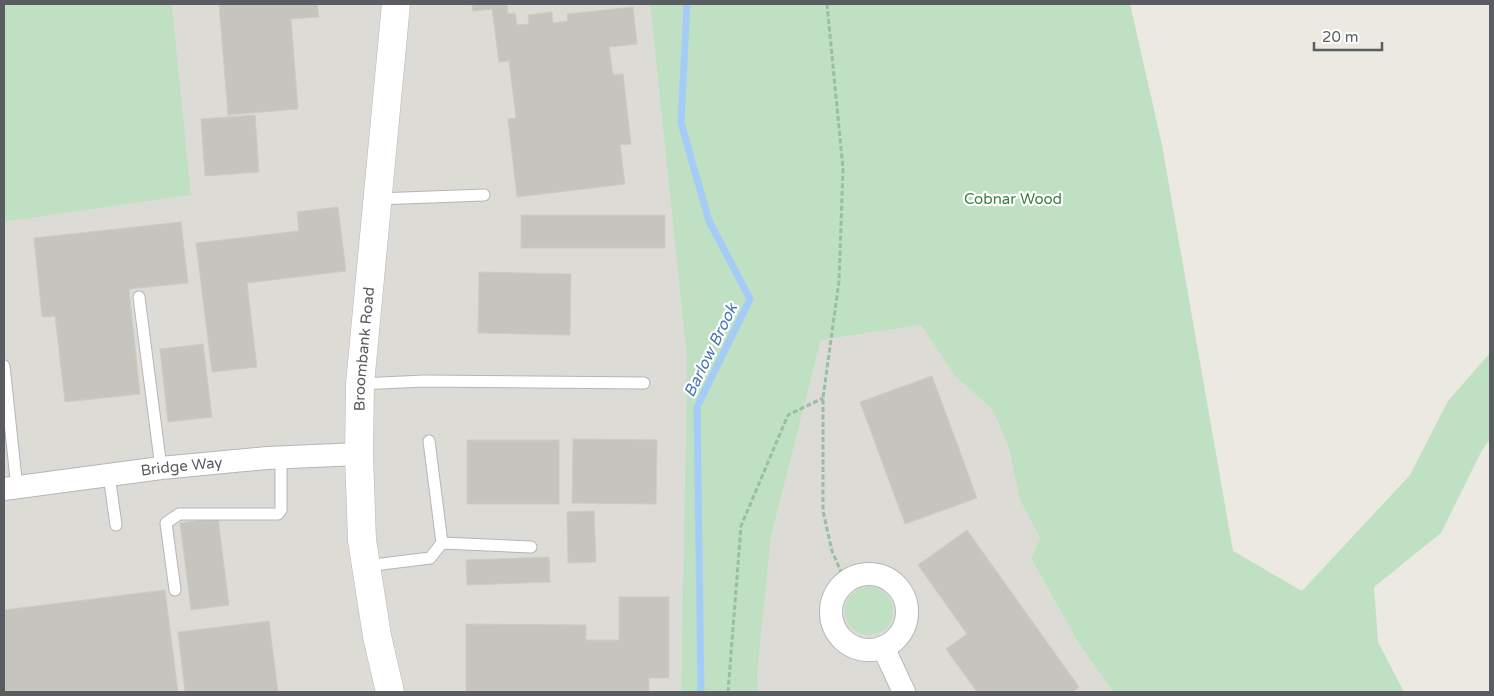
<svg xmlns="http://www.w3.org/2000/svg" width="1494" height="696" viewBox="0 0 1494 696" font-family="'Varela Round',sans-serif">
<rect width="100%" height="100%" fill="#ebe9e1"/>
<path fill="#dcdbd5" d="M 172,4 L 650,4 L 687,360 L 681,692 L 4,692 L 4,222 L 191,195 Z
M 921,325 L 955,376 L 992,409 L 1008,445 L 1020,500 L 1040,538 L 1031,558 L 1078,642 L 1113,692 L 758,692 L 757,676 L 771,537 L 821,340 Z"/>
<path fill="#bfe0c2" d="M 4,4 L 172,4 L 191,195 L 4,222 Z
M 650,4 L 1130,4 L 1162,145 L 1233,551 L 1302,591 L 1410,475 L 1448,401 L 1490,353 L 1490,439 L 1481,452 L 1441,533 L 1374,587 L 1378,642 L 1404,692 L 1113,692 L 1078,642 L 1031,558 L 1040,538 L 1020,500 L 1008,445 L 992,409 L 955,376 L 921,325 L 821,340 L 771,537 L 757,676 L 758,692 L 681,692 L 687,360 Z
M845 611a24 24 0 1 1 48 0a24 24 0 1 1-48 0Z"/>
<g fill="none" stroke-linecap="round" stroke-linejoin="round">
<path stroke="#a5ccf6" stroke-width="7" d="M 687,4 L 681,123 L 709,221 L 750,299 L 697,407 L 701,692"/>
</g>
<path fill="#c6c4be" stroke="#cfcbc0" d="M 219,4 L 317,4 L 319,17 L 291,19 L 298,109 L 228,115 Z
M 472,4 L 507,4 L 508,14 L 515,13 L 517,25 L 529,24 L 528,15 L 552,12 L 553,23 L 568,21 L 567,14 L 633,7 L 637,44 L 609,47 L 613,75 L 623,74 L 631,144 L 620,145 L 625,184 L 517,197 L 508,119 L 516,118 L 509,61 L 499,62 L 492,9 L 473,11 Z
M 255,115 L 259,172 L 205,176 L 201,119 Z
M 338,207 L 346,271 L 247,283 L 257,367 L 212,372 L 196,243 L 299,231 L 297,212 Z
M 521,215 L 665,215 L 665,248 L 521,248 Z
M 181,222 L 188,283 L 129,289 L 140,394 L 65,402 L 55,316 L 42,317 L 34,238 Z
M 479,272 L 571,274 L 570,335 L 478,333 Z
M 203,344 L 212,417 L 168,422 L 160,349 Z
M 932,376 L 977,498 L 905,524 L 860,402 Z
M 573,439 L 657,440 L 656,504 L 572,503 Z
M 467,440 L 559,440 L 559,504 L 467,504 Z
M 594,511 L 596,562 L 568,563 L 567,512 Z
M 218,518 L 229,605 L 191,610 L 180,523 Z
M 967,530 L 1079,687 L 1072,692 L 977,692 L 946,649 L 967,634 L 918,565 Z
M 549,557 L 550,582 L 467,585 L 466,560 Z
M 165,590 L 178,692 L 4,692 L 4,610 Z
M 619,597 L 669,597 L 669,678 L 649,678 L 649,692 L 466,692 L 466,624 L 586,625 L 586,640 L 619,640 Z
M 269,621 L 278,692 L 185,692 L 178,632 Z"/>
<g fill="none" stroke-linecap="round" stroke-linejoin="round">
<g stroke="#b3b6ba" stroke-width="13">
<path id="lane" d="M 377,199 L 484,195
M 139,297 L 161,468
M 4,366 L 17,488
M 360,384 L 424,381 L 644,383
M 109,475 L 116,525
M 442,543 L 531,547
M 366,566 L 430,558 L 442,543 L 429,441
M 175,590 L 166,523 L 179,514 L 278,514 L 281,510 L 281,457"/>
</g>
<g stroke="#b3b6ba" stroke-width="24">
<g id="street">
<path id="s1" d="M 4,489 L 161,468 L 267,458 L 359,454"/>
<circle cx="869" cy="612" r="38"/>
<path d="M 883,647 L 904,692"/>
</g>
</g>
<g stroke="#b4b7bc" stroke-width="29">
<g id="secondary">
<path id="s2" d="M 390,692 L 377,636 L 362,540 L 359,454 L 360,384 L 396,4"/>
</g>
</g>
<path stroke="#98bea6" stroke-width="3" stroke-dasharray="5 2.5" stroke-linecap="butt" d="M 827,4 L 843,169 L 839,281 L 823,398 L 823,511 L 832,551 L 845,581
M 728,692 L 741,526 L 788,415 L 823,398"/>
<use href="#lane" stroke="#fff" stroke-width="11"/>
<use href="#street" stroke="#fff" stroke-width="22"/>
<use href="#secondary" stroke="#fff" stroke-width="28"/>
</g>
<g text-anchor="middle" stroke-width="4.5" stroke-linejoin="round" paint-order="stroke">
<g font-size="15" fill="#3b7d44" stroke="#fff">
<text x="1013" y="204">Cobnar Wood</text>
</g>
<g font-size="15" fill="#595c60" stroke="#fff">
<text dy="5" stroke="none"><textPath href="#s2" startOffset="346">Broombank Road</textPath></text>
<text dy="5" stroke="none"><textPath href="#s1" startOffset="179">Bridge Way</textPath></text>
</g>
<g font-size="16" font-style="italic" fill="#4b77b6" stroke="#fff">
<text transform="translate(710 350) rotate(-64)" y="6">Barlow Brook</text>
</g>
</g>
<rect width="1494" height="696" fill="none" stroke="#595c60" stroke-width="10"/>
<path d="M1314 42v8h68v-8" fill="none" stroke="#595c60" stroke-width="2.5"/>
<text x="1322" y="42" font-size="15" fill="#595c60" stroke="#ffffff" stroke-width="4" paint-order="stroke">20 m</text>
</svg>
